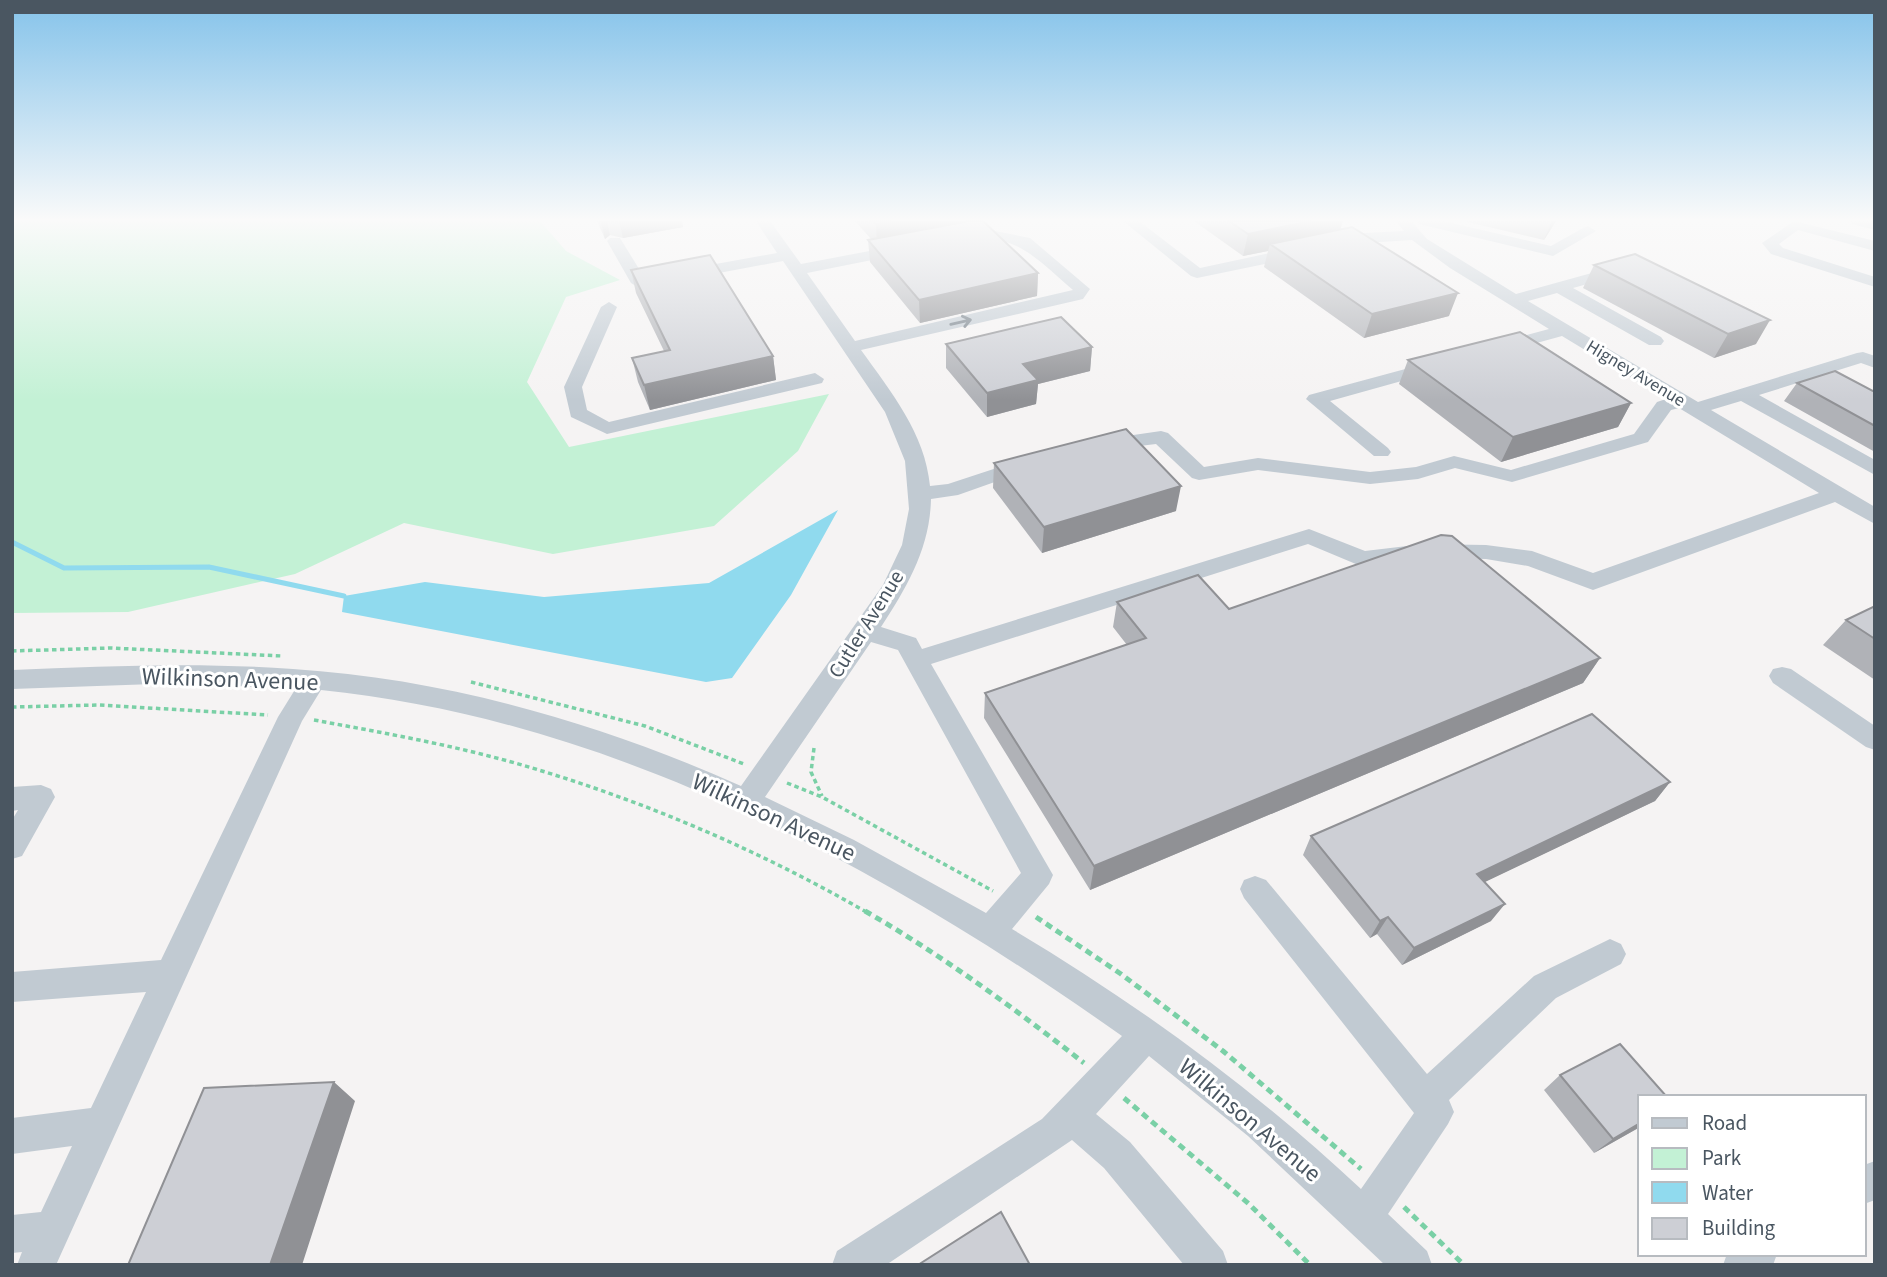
<svg xmlns="http://www.w3.org/2000/svg" width="1887" height="1277" viewBox="0 0 1887 1277" font-family="'Source Sans 3',sans-serif">
<rect width="100%" height="100%" fill="#f5f3f3"/>
<path fill="#c3f1d5" d="M 12,221 L 540,221 L 566,251 L 620,280 L 566,297 L 527,382 L 569,447 L 829,394 L 798,451 L 714,526 L 553,554 L 404,523 L 295,574 L 128,612 L 12,613 Z"/>
<path fill="#90daee" d="M 838,510 L 791,595 L 732,678 L 706,682 L 342,612 L 344,596 L 425,582 L 544,597 L 709,583 Z"/>
<g fill="none" stroke-linecap="round" stroke-linejoin="round">
<path stroke="#90daee" stroke-width="5" d="M 12,542 L 64,568 L 209,567 L 344,596"/>
<path stroke="#7ad0a6" stroke-width="3.5" stroke-dasharray="4.5 3.5" stroke-linecap="butt" d="M 12,651 L 110,648 L 283,656
M 471,682 L 645,726 L 744,764
M 12,707 L 99,705 L 268,715
M 314,720 C 384,733 453,745 522,765 C 642,800 759,850 868,913
M 814,748 L 811,772 L 822,796
M 787,783 L 822,797 L 993,891"/>
<path stroke="#7ad0a6" stroke-width="5" stroke-dasharray="7 5" stroke-linecap="butt" d="M 865,911 C 943,956 1014,1008 1084,1063
M 1036,917 L 1121,974 L 1223,1051 L 1361,1169
M 1124,1098 L 1249,1204 L 1310,1265
M 1404,1207 L 1464,1265"/>
<path fill="#c1cad2" fill-rule="evenodd" d="M 756,221 L 770,221 L 801,264 L 901,245 L 907,247 L 909,250 L 907,253 L 807,273 L 855,341 L 1073,290 C 1040,262 1014,230 967,241 L 959,236 L 962,233 L 980,228 L 1030,238 L 1090,289 L 1083,299 L 861,350 C 891,392 925,433 930,486 L 948,484 L 1024,459 L 1031,461 L 1034,465 L 1031,469 L 958,495 L 931,499 C 930,548 907,587 881,627 L 916,638 L 922,649 L 1309,529 L 1365,551 L 1424,544 L 1486,545 L 1532,551 L 1593,573 L 1819,493 L 1679,408 L 1671,410 L 1648,442 L 1512,482 L 1455,468 L 1418,479 L 1370,484 L 1258,470 L 1199,480 L 1192,478 L 1156,444 L 1106,450 L 1099,448 L 1096,444 L 1099,440 L 1161,431 L 1168,433 L 1204,467 L 1258,458 L 1370,472 L 1416,467 L 1454,456 L 1511,470 L 1634,434 L 1657,402 L 1666,399 L 1562,336 L 1500,353 L 1494,352 L 1491,348 L 1494,344 L 1549,329 L 1450,268 L 1412,240 L 1364,243 L 1337,249 L 1329,244 L 1332,241 L 1364,233 L 1404,231 L 1396,221 L 1411,221 L 1427,239 L 1516,294 L 1617,266 L 1623,268 L 1625,271 L 1623,274 L 1573,288 L 1661,337 L 1664,341 L 1661,345 L 1649,345 L 1557,293 L 1528,301 L 1698,402 L 1857,353 L 1863,352 L 1875,356 L 1875,368 L 1861,363 L 1759,395 L 1875,460 L 1875,475 L 1741,401 L 1711,410 L 1875,507 L 1875,524 L 1835,502 L 1593,590 L 1528,566 L 1486,559 L 1424,558 L 1363,567 L 1308,544 L 931,664 L 1053,875 L 1049,884 L 1012,929 C 1138,1004 1254,1089 1361,1189 L 1414,1113 L 1244,898 L 1240,889 L 1244,880 L 1255,876 L 1266,880 L 1427,1074 L 1534,976 L 1610,939 L 1621,944 L 1626,954 L 1621,964 L 1556,998 L 1449,1100 L 1454,1112 L 1448,1124 L 1388,1214 L 1427,1251 L 1432,1265 L 1385,1265 L 1248,1136 L 1149,1056 L 1096,1114 L 1130,1142 L 1223,1251 L 1228,1265 L 1184,1265 L 1104,1168 L 1072,1140 L 886,1265 L 832,1265 L 837,1251 L 1042,1119 L 1122,1036 C 884,868 616,720 321,690 L 302,721 L 56,1265 L 17,1265 L 22,1252 L 12,1253 L 12,1215 L 41,1212 L 72,1146 L 12,1154 L 12,1118 L 91,1108 L 146,992 L 12,1002 L 12,972 L 161,960 L 278,717 L 296,688 L 154,684 L 12,689 L 12,670 C 106,666 199,662 293,669 C 448,679 600,723 741,786 L 883,585 L 902,545 L 909,509 L 905,461 L 885,412 L 783,261 L 639,288 L 631,283 L 607,241 L 610,238 L 620,238 L 644,277 L 777,253 ZM 871,642 L 898,650 L 1021,873 L 986,913 L 854,840 L 765,797 Z
M 1123,221 L 1139,221 L 1200,268 L 1298,247 L 1306,252 L 1298,257 L 1197,278 L 1191,276 Z
M 1417,221 L 1443,221 L 1551,246 L 1583,228 L 1588,226 L 1596,231 L 1553,256 L 1419,224 Z
M 1794,221 L 1875,241 L 1875,251 L 1798,230 L 1779,244 L 1783,248 L 1875,277 L 1875,287 L 1771,254 L 1762,243 Z
M 1850,221 L 1875,221 L 1875,230 L 1852,224 Z
M 609,302 L 617,307 L 582,387 L 587,410 L 609,422 L 815,373 L 824,379 L 822,383 L 607,434 L 571,417 L 564,387 L 601,307 Z
M 1435,361 L 1441,362 L 1444,366 L 1441,370 L 1330,401 L 1388,448 L 1391,452 L 1388,456 L 1374,456 L 1306,399 L 1309,395 Z
M 1782,667 L 1791,669 L 1875,726 L 1875,750 L 1866,747 L 1773,683 L 1769,676 L 1773,669 Z
M 41,785 L 51,789 L 55,797 L 22,856 L 12,859 L 12,820 L 18,810 L 12,811 L 12,787 Z
M 1875,1161 L 1875,1200 L 1864,1204 L 1864,1165 Z
M 1727,1254 L 1777,1254 L 1773,1265 L 1723,1265 Z"/>
</g>
<path fill="#b0b2b7" d="M 597,221 L 682,221 L 683,227 L 623,238 L 610,235 L 605,239 Z
M 855,221 L 961,221 L 961,222 L 1038,273 L 1037,296 L 920,323 L 870,262 L 868,240 L 871,239 Z
M 1194,221 L 1343,221 L 1340,230 L 1449,316 L 1364,338 L 1264,267 L 1268,251 L 1243,256 Z
M 1463,221 L 1556,221 L 1544,240 Z
M 1594,265 L 1756,344 L 1714,358 L 1583,288 Z
M 631,270 L 773,356 L 776,380 L 650,410 L 638,382 L 632,358 L 664,351 L 636,293 Z
M 946,344 L 1092,347 L 1090,371 L 1038,384 L 1036,404 L 987,417 L 946,368 Z
M 1408,360 L 1631,403 L 1618,427 L 1501,462 L 1399,384 Z
M 1797,383 L 1875,392 L 1875,452 L 1784,401 Z
M 994,463 L 1176,511 L 1042,553 L 993,488 Z
M 1117,602 L 1229,609 L 1600,658 L 1583,683 L 1090,890 L 984,718 L 985,693 L 1127,645 L 1113,627 Z
M 1875,606 L 1875,680 L 1823,645 L 1846,620 Z
M 1670,782 L 1655,801 L 1484,882 L 1491,921 L 1402,965 L 1377,934 L 1370,938 L 1303,855 L 1311,836 Z
M 1560,1075 L 1640,1097 L 1640,1127 L 1594,1153 L 1544,1090 Z"/>
<path fill="#909195" d="M 603,221 L 607,221 L 610,235 L 605,239 L 601,222 Z
M 619,221 L 682,221 L 683,227 L 623,238 Z
M 891,221 L 961,221 L 961,229 L 877,246 L 876,224 Z
M 1311,221 L 1343,221 L 1338,236 L 1270,244 L 1268,251 L 1243,256 L 1248,234 Z
M 1552,221 L 1556,221 L 1544,240 Z
M 1038,273 L 1037,296 L 920,323 L 919,300 Z
M 1458,293 L 1449,316 L 1364,338 L 1372,314 Z
M 1770,320 L 1756,344 L 1714,358 L 1728,334 Z
M 1092,347 L 1090,371 L 1038,384 L 1036,404 L 987,417 L 987,393 L 1023,364 Z
M 773,356 L 776,380 L 650,410 L 644,385 Z
M 1631,403 L 1618,427 L 1501,462 L 1513,437 Z
M 1181,486 L 1176,511 L 1042,553 L 1044,527 Z
M 1600,658 L 1583,683 L 1090,890 L 1094,866 Z
M 1670,782 L 1655,801 L 1464,892 L 1477,874 Z
M 1505,904 L 1491,921 L 1402,965 L 1414,948 Z
M 1388,917 L 1377,934 L 1370,938 L 1380,921 Z
M 334,1082 L 355,1101 L 302,1265 L 270,1265 Z
M 1640,1123 L 1640,1127 L 1594,1153 L 1613,1139 Z"/>
<path fill="#cdcfd5" stroke="#909195" stroke-width="2" d="M 873,221 L 891,221 L 876,224 Z
M 969,221 L 983,221 L 1038,273 L 919,300 L 868,240 Z
M 1229,221 L 1311,221 L 1248,234 Z
M 1352,227 L 1458,293 L 1372,314 L 1270,244 Z
M 1635,254 L 1770,320 L 1728,334 L 1594,265 Z
M 710,255 L 773,356 L 644,385 L 632,358 L 670,350 L 631,270 Z
M 1061,317 L 1092,347 L 1023,364 L 1038,380 L 987,393 L 946,344 Z
M 1520,332 L 1631,403 L 1513,437 L 1408,360 Z
M 1835,371 L 1875,392 L 1875,426 L 1797,383 Z
M 1126,429 L 1181,486 L 1044,527 L 994,463 Z
M 1441,535 L 1452,536 L 1600,658 L 1094,866 L 985,693 L 1146,638 L 1117,602 L 1198,575 L 1229,609 Z
M 1875,606 L 1875,639 L 1846,620 Z
M 1592,714 L 1670,782 L 1477,874 L 1505,904 L 1414,948 L 1388,917 L 1380,921 L 1311,836 Z
M 1620,1044 L 1667,1097 L 1640,1097 L 1640,1123 L 1613,1139 L 1560,1075 Z
M 334,1082 L 270,1265 L 128,1265 L 204,1088 Z
M 1001,1212 L 1030,1265 L 918,1265 Z"/>
<defs><path id="oneway-shaft" d="M-6 0H5M1.5-3L5.5 0L1.5 3" fill="none" stroke-width="1.6" stroke-linecap="round" stroke-linejoin="round" transform="scale(1.75)"/></defs>
<use stroke="#6e7983" href="#oneway-shaft" transform="translate(961 322) rotate(-13)"/>
<linearGradient id="sky" x2="0" y2="1"><stop stop-color="#85c3ea"/><stop offset="0.55" stop-color="#fafafa"/><stop offset="1" stop-color="#fafafa" stop-opacity="0"/></linearGradient>
<rect width="1887" height="400" fill="url(#sky)"/>
<g text-anchor="middle" stroke-width="6" stroke-linejoin="round" paint-order="stroke">
<g font-size="18" fill="#4a5661" stroke="#fff">
<text transform="translate(1636 373) rotate(31)" y="6">Higney Avenue</text>
</g>
<g font-size="21" fill="#4a5661" stroke="#fff">
<text transform="translate(866 624) rotate(-58)" y="7">Cutler Avenue</text>
</g>
<g font-size="24" fill="#4a5661" stroke="#fff">
<text transform="translate(230 679) rotate(2)" y="8">Wilkinson Avenue</text>
<text transform="translate(774 817) rotate(25)" y="8">Wilkinson Avenue</text>
<text transform="translate(1250 1120) rotate(40)" y="8">Wilkinson Avenue</text>
</g>
</g>
<rect width="1887" height="1277" fill="none" stroke="#4a5661" stroke-width="28"/>
<rect x="1638" y="1095" width="228" height="161" fill="#ffffff" stroke="#b7bbc0" stroke-width="2"/>
<rect x="1652" y="1118" width="35" height="10" fill="#c1cad2" stroke="#b7bbc0" stroke-width="2"/>
<text x="1702" y="1130" font-size="21" fill="#4a5661">Road</text>
<rect x="1652" y="1148" width="35" height="21" fill="#c3f1d5" stroke="#b7bbc0" stroke-width="2"/>
<text x="1702" y="1165" font-size="21" fill="#4a5661">Park</text>
<rect x="1652" y="1182" width="35" height="21" fill="#90daee" stroke="#b7bbc0" stroke-width="2"/>
<text x="1702" y="1200" font-size="21" fill="#4a5661">Water</text>
<rect x="1652" y="1218" width="35" height="21" fill="#cdcfd5" stroke="#b7bbc0" stroke-width="2"/>
<text x="1702" y="1235" font-size="21" fill="#4a5661">Building</text>
</svg>
